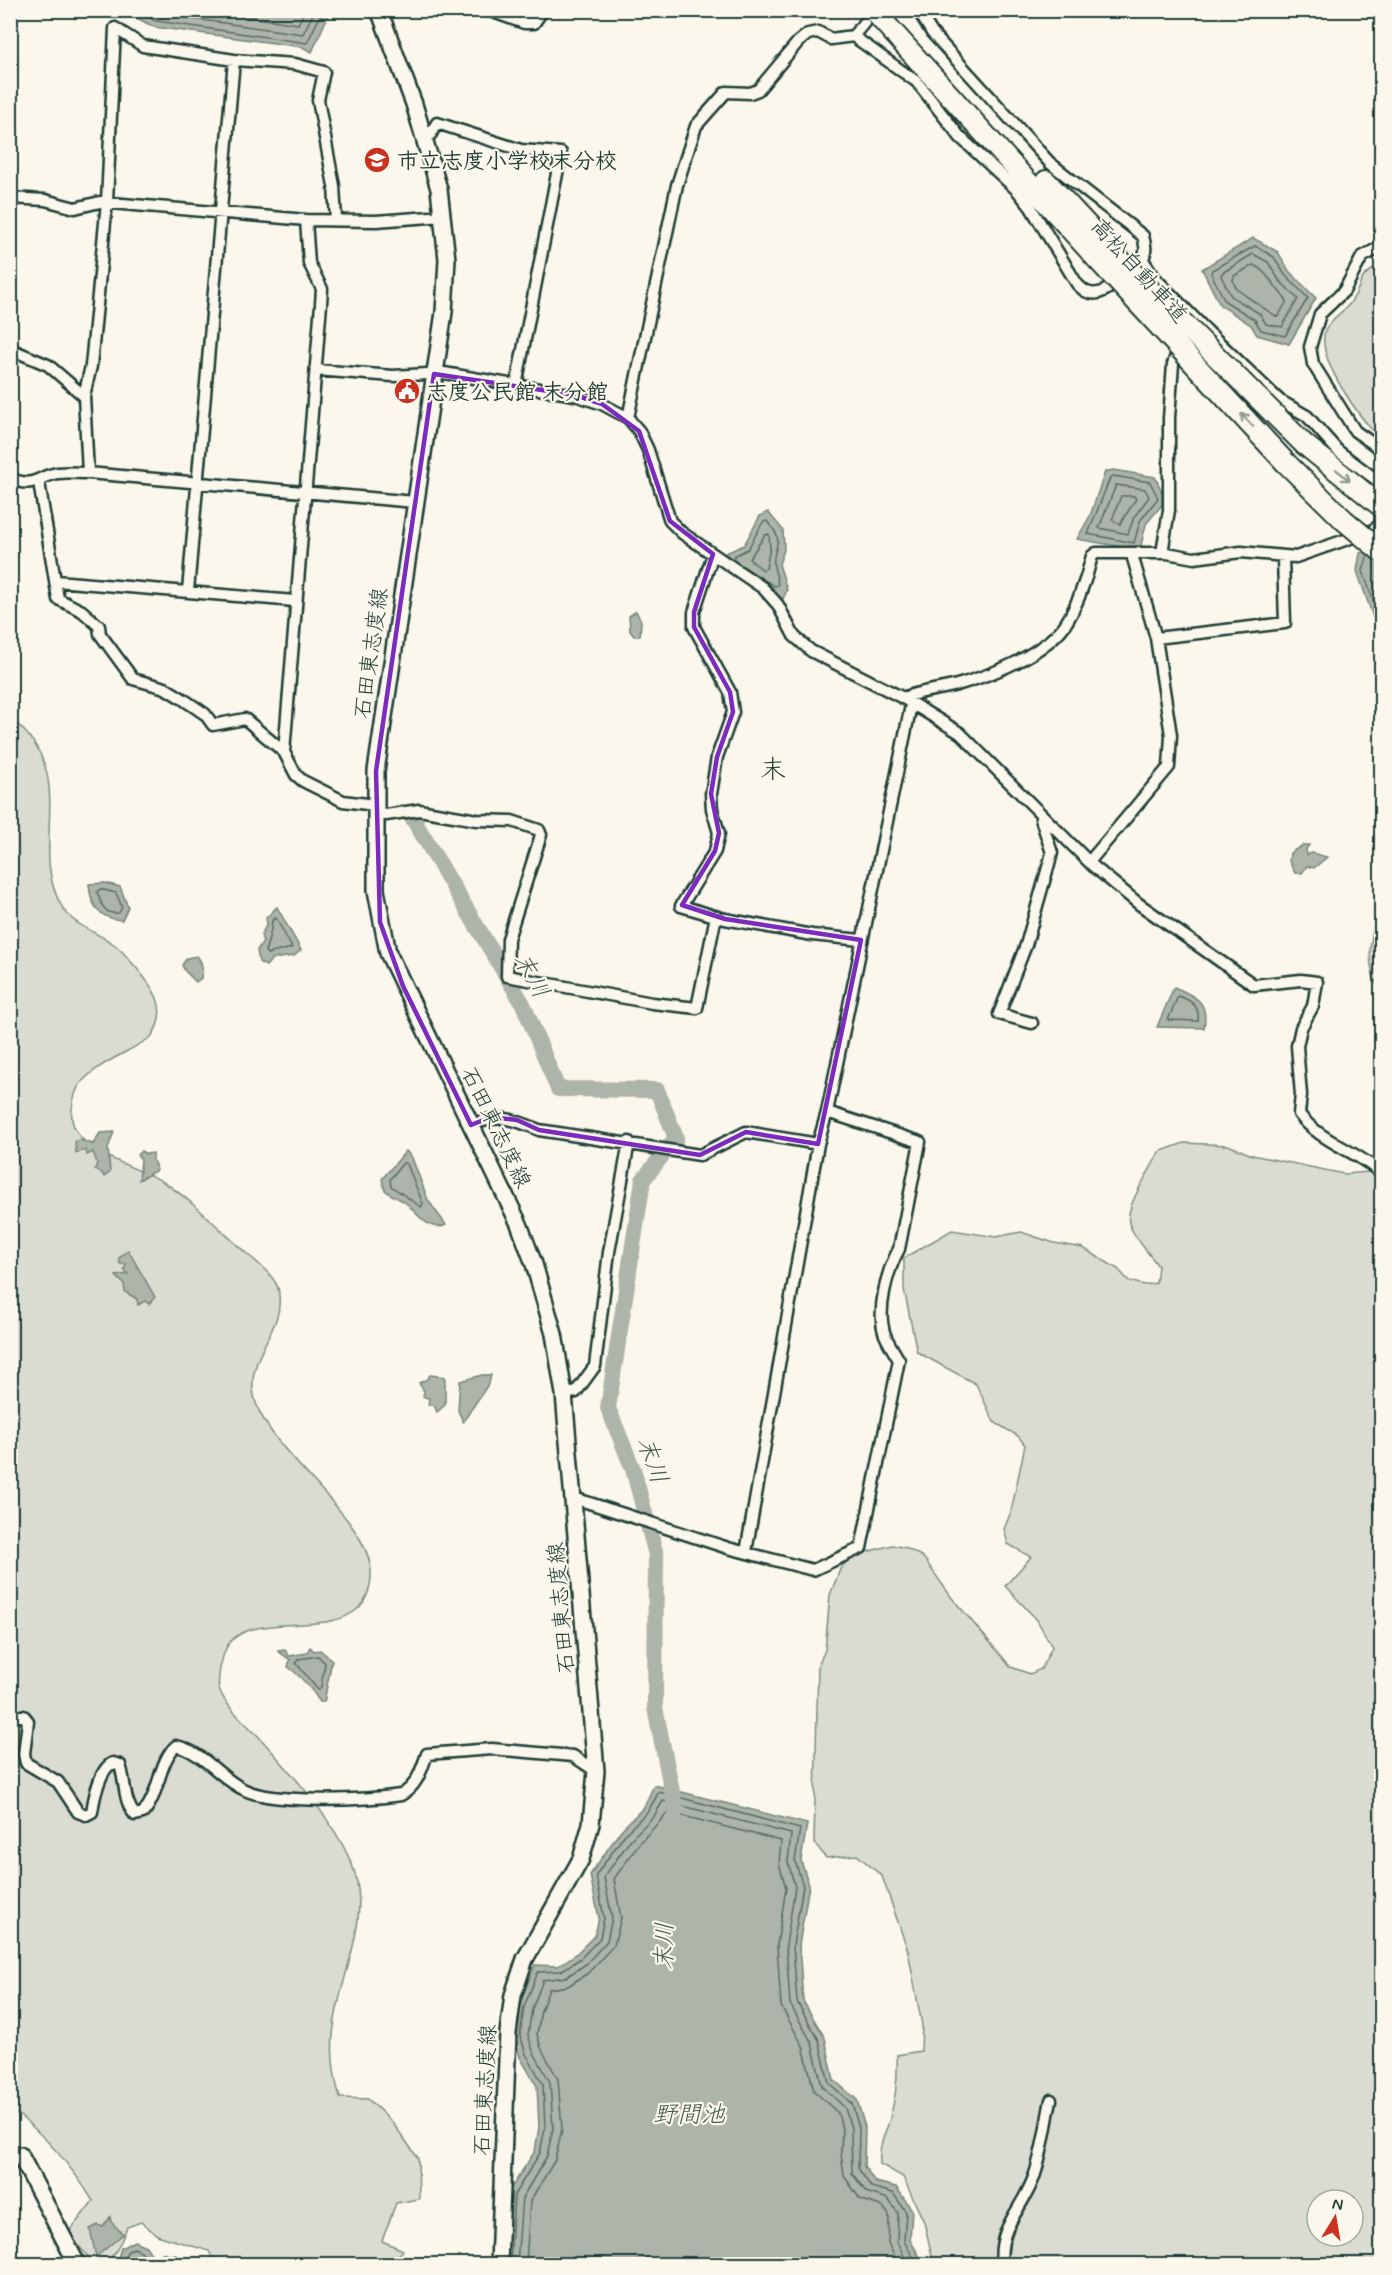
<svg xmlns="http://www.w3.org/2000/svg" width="1392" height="2275" viewBox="0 0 1392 2275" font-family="Mynerve,'Klee One',sans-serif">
<rect width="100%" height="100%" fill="#fbf7ec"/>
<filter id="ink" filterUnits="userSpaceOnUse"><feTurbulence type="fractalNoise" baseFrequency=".0167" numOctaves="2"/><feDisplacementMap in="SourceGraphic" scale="12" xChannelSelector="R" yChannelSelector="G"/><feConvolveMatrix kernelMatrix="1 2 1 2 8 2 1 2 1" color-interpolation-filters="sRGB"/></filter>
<g filter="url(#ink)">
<path fill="#dbdcd1" stroke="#7d8c82" stroke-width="1.5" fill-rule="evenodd" d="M 1381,265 L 1381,440 C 1362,420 1313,357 1326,329 C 1330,319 1344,312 1351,302 C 1365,281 1355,278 1381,265 Z
M 10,718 C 82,773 27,845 61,905 C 73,927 96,931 115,945 C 122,950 128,959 134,965 C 153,987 171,1009 151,1037 C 130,1052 97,1063 81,1083 C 75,1090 73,1100 72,1109 C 66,1153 137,1165 165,1183 C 194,1202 219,1229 245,1252 C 255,1261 269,1271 275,1282 C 278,1286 279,1291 279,1296 C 284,1331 241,1360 256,1403 C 274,1458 375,1522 371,1577 C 366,1658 244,1596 224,1653 C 221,1663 217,1678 219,1688 C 225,1707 246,1723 259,1737 C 292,1774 331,1816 351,1862 C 375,1919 337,1979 333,2035 C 331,2057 334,2077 340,2098 L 368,2099 L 392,2122 L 418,2158 L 419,2199 L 396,2203 L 382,2241 L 403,2250 L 392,2264 L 341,2259 L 336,2264 L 215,2264 L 209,2251 L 157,2235 L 141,2222 L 127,2227 C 120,2243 115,2264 94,2264 L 68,2233 L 93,2201 C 71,2165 44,2134 11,2109 Z
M 1381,900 L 1381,992 C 1362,964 1372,930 1381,900 Z
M 1184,1143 L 1228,1145 L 1252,1155 L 1344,1174 L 1381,1171 L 1381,2264 L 934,2264 L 924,2222 L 903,2177 L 880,2164 C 878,2146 885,2135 890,2118 C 896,2097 898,2077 897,2055 L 921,2051 L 922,2025 L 908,1951 L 882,1876 L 857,1855 L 826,1858 L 814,1842 L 818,1665 L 825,1650 L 830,1595 L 841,1567 L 856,1555 L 892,1545 L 906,1548 L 923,1557 L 952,1598 L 1011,1667 L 1030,1674 L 1041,1669 L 1052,1647 L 1037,1620 L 1005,1586 L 1031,1557 L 1008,1544 L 1004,1529 L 1011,1512 L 1025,1445 L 1018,1436 L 994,1422 L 976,1384 L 917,1352 L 904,1289 L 904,1258 L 952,1230 L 996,1237 L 1021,1232 L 1054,1243 L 1083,1248 L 1118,1269 L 1129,1281 L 1144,1285 L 1156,1283 L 1158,1266 C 1149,1253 1136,1240 1130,1226 C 1122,1208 1151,1171 1159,1152 ZM 1317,2200 L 1353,2200 L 1353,2236 L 1317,2236 Z"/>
<path fill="#adb4aa" stroke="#74847b" stroke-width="1.5" d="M 123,11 L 123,10 L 330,11 L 312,52 L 302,47 L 274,43 L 154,27 Z
M 1253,238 L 1278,252 L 1289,271 L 1316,298 L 1289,344 L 1257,335 L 1251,325 L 1220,305 L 1202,269 Z
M 1113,470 L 1155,477 L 1166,500 L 1146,524 L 1140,550 L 1077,539 L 1090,516 L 1105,472 Z
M 768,512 L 783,530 L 784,550 L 779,564 L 787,590 L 783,599 L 717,557 L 744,545 L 760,516 Z
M 1381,544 L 1381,640 L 1357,571 L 1360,553 Z
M 636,611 L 641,621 L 640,636 L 634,636 L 630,631 L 629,616 Z
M 1303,845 L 1309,845 L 1306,849 L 1307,855 L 1312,853 L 1327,857 L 1314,868 L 1307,866 L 1302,873 L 1295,873 L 1289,861 L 1290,853 Z
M 105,883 L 120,887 L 128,907 L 122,920 C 98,919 90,903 89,884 Z
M 277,907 L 301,950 L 294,956 L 272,959 L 266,966 L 259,962 L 257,950 L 263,942 L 261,935 L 267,924 L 266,918 Z
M 197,956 C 203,963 203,969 201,978 L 196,982 L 185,971 L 182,965 L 187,958 Z
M 1174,987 C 1194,996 1209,1000 1204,1028 L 1157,1027 Z
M 114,1132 L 108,1148 L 110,1172 L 104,1177 L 102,1173 L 95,1170 L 97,1163 L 93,1152 L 87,1155 L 86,1150 L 76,1153 L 75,1142 L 80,1140 L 93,1144 L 100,1133 Z
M 141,1151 L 146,1154 L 153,1153 L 153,1160 L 157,1170 L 139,1180 L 141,1159 L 137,1155 Z
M 406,1151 L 412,1158 L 428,1200 L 446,1225 C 429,1233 417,1213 406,1203 C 399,1198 391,1196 385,1190 L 382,1179 Z
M 128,1250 L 155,1297 L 149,1304 L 145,1301 L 138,1305 L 137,1299 L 125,1292 L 124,1284 L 116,1276 L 128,1274 L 124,1270 L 126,1264 L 120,1264 L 119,1258 Z
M 430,1375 L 445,1377 L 445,1405 L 437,1412 L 434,1405 L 428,1405 L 429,1398 L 423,1397 L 424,1391 L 419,1383 L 427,1379 Z
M 482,1375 L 491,1375 L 489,1383 L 463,1422 L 458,1410 L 460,1381 Z
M 310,1647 L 314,1651 L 320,1650 L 332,1660 L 324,1702 L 320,1702 C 313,1691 300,1675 288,1667 L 290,1660 L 278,1651 L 285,1650 L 289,1656 L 307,1653 Z
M 654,1785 L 807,1824 L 801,1861 L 809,1885 L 799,1945 L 803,2001 L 825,2038 L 834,2080 L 857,2100 L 865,2127 L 864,2166 L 875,2182 L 896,2187 L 912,2210 L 910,2240 L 924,2264 L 504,2264 L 508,2193 L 535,2151 L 539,2127 L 537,2086 L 520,2057 L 514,2036 L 519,2005 L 535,1965 L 558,1966 L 576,1954 L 595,1935 L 599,1918 L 590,1875 L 621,1830 L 644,1807 Z
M 110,2217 L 111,2222 L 123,2234 L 96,2257 L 90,2229 L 98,2225 L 103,2227 Z
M 134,2241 L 146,2246 L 153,2257 L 165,2252 L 170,2256 L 175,2254 L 183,2261 L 193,2258 L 193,2264 L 116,2264 L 121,2248 Z"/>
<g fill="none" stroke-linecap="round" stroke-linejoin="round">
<path stroke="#586d63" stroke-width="1.5" d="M 135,10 L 156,21 L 307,43 L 323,10
M 152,10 L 159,14 L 303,34 L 315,10
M 203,10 L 298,24 L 305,10
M 1255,246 L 1274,257 L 1285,275 L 1308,298 L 1285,336 L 1261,330 L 1255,320 L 1225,301 L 1211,273 L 1212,270 Z
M 1253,254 L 1268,262 L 1279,280 L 1298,299 L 1282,327 L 1266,324 L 1260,314 L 1231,296 L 1221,276 L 1222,273 Z
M 1253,265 C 1264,268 1278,291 1287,301 L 1278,317 C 1275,316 1241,293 1237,289 C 1235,286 1234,283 1233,280 L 1234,276 Z
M 1113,476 L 1150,482 L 1158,498 L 1140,521 L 1134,543 L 1088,534 L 1110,478 Z
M 1116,485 L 1145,489 L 1149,497 L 1134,517 L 1128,534 L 1099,528 Z
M 1121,496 L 1134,496 L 1136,499 L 1120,524 L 1112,520 Z
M 769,534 L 770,548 L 766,568 L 763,570 L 749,559 L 765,535 Z
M 1368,555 L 1363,571 L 1382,626
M 733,560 L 734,556 L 748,549 L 763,522 L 767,521 C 788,544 771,545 774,566 C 775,573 778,579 778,585 L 774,586 L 744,567
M 100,889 L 116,893 L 122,907 L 119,913 C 103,915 102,904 97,892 Z
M 276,918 L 292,948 L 267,954 L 265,951 C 268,944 272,927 272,920 Z
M 1178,996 C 1191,1000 1200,1006 1198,1021 L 1168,1020 Z
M 403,1163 L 407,1164 L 423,1204 L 421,1207 L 391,1186 L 390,1179 Z
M 318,1656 L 325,1663 L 321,1687 L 318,1690 L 296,1663 L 298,1659 Z
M 122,2264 L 127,2252 L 134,2248 L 141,2251 L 151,2262 L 164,2260 L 178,2264
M 510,2264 L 514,2195 L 540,2153 L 545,2128 L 543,2084 L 526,2054 L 520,2035 L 524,2007 L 538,1972 L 561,1971 L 581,1958 L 600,1938 L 604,1918 L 596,1875 L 625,1834 L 648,1811 L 659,1792 L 800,1829 L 795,1861 L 803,1886 L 793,1945 L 797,2002 L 819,2040 L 829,2083 L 852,2104 L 859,2128 L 858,2168 L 871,2187 L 893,2193 L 906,2212 L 904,2241 L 917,2264
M 517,2264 L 522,2198 L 547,2156 L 553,2128 L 550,2082 L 533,2051 L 528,2035 L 532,2009 L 543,1980 L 566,1977 L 586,1964 L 607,1941 L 612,1918 L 604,1877 L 631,1839 L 654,1816 L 663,1801 L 791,1834 L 788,1862 L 795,1887 L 786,1945 L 790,2004 L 812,2043 L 822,2086 L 845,2108 L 851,2128 L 852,2173 L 866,2192 L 888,2199 L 898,2213 L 897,2242 L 908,2264
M 526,2264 L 530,2201 L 555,2160 L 562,2129 L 558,2079 L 541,2048 L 537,2034 L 541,2011 L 549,1989 L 568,1986 L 588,1973 L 614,1945 L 621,1918 L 614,1879 L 638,1845 L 668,1812 L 781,1841 L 779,1863 L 786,1888 L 777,1945 L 781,2006 L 803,2046 L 814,2091 L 838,2113 L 842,2129 L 841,2153 L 844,2176 L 860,2199 L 883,2207 L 889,2215 L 888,2243 L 898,2264"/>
<path stroke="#adb4aa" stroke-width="16" d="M 413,819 L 523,1004 L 558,1089 L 657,1090 L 676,1138 L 643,1180 L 608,1408 L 633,1469 L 656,1555 L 655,1708 L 676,1811"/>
<g stroke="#1f3d34" stroke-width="15">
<path id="street" d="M 487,10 L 524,23 L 534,23 L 543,10
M 864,23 L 853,36 L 917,82 L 960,137 L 1017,190 L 1030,206 L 1077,284 C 1083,290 1088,295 1098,293 C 1107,292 1139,267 1143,259 C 1147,251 1145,244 1143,236 L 1050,163 L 932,33 L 918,10
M 425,138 L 431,134 L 437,123 L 521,150 L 561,153 L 516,386
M 10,198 L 45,200 L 75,208 L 100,202 L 306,220 L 376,221 L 444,216
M 1382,246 L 1362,257 L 1344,291 L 1320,314 L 1310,347 L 1313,364 L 1355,431 L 1382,450
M 1143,260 L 1155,278 L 1204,328 L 1279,400 L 1307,416 L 1338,451 L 1382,484
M 10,349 L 48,365 L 84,396
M 316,370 L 393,376 L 444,373 L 575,395 L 602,404 L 628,418 L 639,431 L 648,450 L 670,521 L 682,533 L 763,588 L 778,605 L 794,636 L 811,651 L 903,698 L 960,733 L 1093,866 L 1139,904 L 1254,985 L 1301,980 L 1317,982 L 1313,1006 L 1301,1028 L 1297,1046 L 1301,1095 L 1299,1114 C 1320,1142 1356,1150 1382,1174
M 628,418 L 677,185 L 696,126 L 726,92 L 750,93 L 758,90 L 798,42 L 808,34 L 818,32 L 831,39 L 853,36
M 88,473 L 84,396 L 91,366 L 107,202 L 115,28 L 143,46 L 234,60 L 295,64 L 324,72 L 318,100 L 334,186 L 336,220
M 10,478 C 34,490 39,475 58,473 C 67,472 78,473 88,473 L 415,502
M 39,482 L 58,599 L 82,611 L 99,626 L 100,634 L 133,679 L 165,688 L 183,699 L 205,714 L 213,725 L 245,719 L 284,752 L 296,775 L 303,781 L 343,801 L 375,805
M 1162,553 L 1169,510 L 1169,418 L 1173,364 L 1176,356 L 1199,333
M 713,554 L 694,612 L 694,627 L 730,692 L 733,712 L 717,757 L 711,794 L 712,809 L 719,833 L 715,851 L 681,906 L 725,919 L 812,935 L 861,940
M 56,581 L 295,601
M 188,591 L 234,60
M 1156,638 L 1285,623 L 1283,557
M 903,698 C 920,691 939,690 957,685 C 991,675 1034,658 1059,632 C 1074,617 1087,577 1092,556 L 1096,553 L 1167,553 L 1194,558 L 1241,552 L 1296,557 L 1371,531 L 1382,524
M 284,752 L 321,304 L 322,289 L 309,263 L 306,220
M 375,814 L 386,815 L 419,810 L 477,820 L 512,821 L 539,830 L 541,835 L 508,939 L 507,976 L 652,1003 L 697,1008 L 716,916
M 1089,862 L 1169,767 L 1171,735 L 1156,638 L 1132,555
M 1032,1023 L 999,1014 L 1026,945 L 1052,853 L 1041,819
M 471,1125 C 499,1114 512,1118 539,1130 L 700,1155 L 746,1132 L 818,1144
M 564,1394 L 576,1392 L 595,1366 L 609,1252 L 629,1142
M 574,1498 L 728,1548 L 813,1570 L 861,1548 L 899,1360 C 894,1352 889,1344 885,1335 C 876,1311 887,1271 899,1249 L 920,1142 L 827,1112
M 746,1552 L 818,1144 L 827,1112 L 911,705
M 10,1716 L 24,1716 L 28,1721 L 24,1754 L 26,1763 L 58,1782 L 78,1812 L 86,1815 L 92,1812 C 94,1798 100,1768 113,1763 L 120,1765 C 126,1782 123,1801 135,1815 L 143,1813 C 160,1794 158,1762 176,1746 C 203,1751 220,1779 245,1790 C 274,1804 367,1800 401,1795 C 417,1786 421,1771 427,1754 L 492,1749 L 573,1756 L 596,1771
M 1002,2264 C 997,2226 1025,2207 1035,2174 C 1043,2150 1046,2124 1051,2100"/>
</g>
<g stroke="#1f3d34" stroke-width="20">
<path id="secondary" d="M 379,10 L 414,104 L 439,189 L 447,259 L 444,312 L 376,771 L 376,890 L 388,953 L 519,1224 L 534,1264 L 554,1334 L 564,1394 L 596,1771 L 591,1824 L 581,1859 L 525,1959 L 513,1995 L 508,2033 L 499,2264
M 1380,10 L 1382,12
M 20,2155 L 77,2264"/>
</g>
<g stroke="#1f3d34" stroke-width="24">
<path id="highway" d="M 873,10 L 1098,260
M 1046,181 L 1113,253
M 1304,444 L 1382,507
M 1286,463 L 1344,520"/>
</g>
<use href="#street" stroke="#fbf7ec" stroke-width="10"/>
<use href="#secondary" stroke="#fbf7ec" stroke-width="15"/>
<use href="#highway" stroke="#fbf7ec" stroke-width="20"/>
<g stroke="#1f3d34" stroke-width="24" stroke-linecap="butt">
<path id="highway-bridge" d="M 1113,253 L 1304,444
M 1098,260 L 1286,463
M 1344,520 L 1382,552"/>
</g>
<use href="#highway-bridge" stroke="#fbf7ec" stroke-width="20"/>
</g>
<defs><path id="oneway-shaft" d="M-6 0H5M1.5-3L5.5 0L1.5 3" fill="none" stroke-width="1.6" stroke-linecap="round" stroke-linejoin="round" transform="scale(1.5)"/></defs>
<g stroke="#8d9a90">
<use href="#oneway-shaft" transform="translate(1247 420) rotate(-133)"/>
<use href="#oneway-shaft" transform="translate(1343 475) rotate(39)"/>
</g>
</g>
<path fill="none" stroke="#7b2cbf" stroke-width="4.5" stroke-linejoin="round" d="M 434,374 L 575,395 L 602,404 L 639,431 L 670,521 L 713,554 L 694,612 L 694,627 L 730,692 L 733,712 L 717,757 L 711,794 L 719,833 L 715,851 L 682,905 L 725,919 L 861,940 L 818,1144 L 746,1132 L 700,1155 L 539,1130 L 517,1120 L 491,1117 L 471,1125 L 403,986 L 380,922 L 376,771 Z"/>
<defs>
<g id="school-disc" transform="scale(1.35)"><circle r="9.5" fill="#c8321e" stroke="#fbf7ec"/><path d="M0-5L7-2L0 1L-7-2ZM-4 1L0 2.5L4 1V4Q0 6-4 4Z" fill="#fff"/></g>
<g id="civic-disc" transform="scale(1.35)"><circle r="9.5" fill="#c8321e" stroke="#fbf7ec"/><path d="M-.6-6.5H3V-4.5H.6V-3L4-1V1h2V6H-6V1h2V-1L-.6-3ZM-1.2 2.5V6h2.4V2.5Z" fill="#fff"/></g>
</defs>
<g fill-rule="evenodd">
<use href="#school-disc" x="377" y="160"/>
<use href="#civic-disc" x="407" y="391"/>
</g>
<g text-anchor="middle" stroke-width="4.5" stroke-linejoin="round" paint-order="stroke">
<g font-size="22" font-weight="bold" fill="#1f3d34" stroke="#fbf7ec" text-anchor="start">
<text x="397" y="168">市立志度小学校末分校</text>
<text x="426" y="399">志度公民館 末分館</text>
</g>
<g font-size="22" fill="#1f3d34" stroke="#fbf7ec">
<text transform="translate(1140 270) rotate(48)" y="8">高松自動車道</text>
<text transform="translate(370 653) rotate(-82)" y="8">石田東志度線</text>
<text transform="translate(497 1127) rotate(64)" y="8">石田東志度線</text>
<text transform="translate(560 1608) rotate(-95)" y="8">石田東志度線</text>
<text transform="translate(484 2090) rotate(-87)" y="8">石田東志度線</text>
</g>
<g font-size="24" font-style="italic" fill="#425b52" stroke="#fbf7ec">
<text transform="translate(532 975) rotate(61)" y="8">末川</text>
<text transform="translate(653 1460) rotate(71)" y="8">末川</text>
<text transform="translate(664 1946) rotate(-89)" y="8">末川</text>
<text x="689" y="2122">野間池</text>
</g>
<g font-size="26" fill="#1f3d34" stroke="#fbf7ec">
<text x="773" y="778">末</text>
</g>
</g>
<rect width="1392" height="2275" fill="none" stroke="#fbf7ec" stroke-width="36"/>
<rect x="18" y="18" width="1356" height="2239" fill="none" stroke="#1f3d34" stroke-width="2" filter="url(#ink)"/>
<g transform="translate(1335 2218) rotate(11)"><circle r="28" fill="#fbf7ec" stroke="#a3ada2" stroke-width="1.5"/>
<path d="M0-4.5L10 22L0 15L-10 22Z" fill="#c8321e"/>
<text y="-9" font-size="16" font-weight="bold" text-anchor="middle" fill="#1f3d34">N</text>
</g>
</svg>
